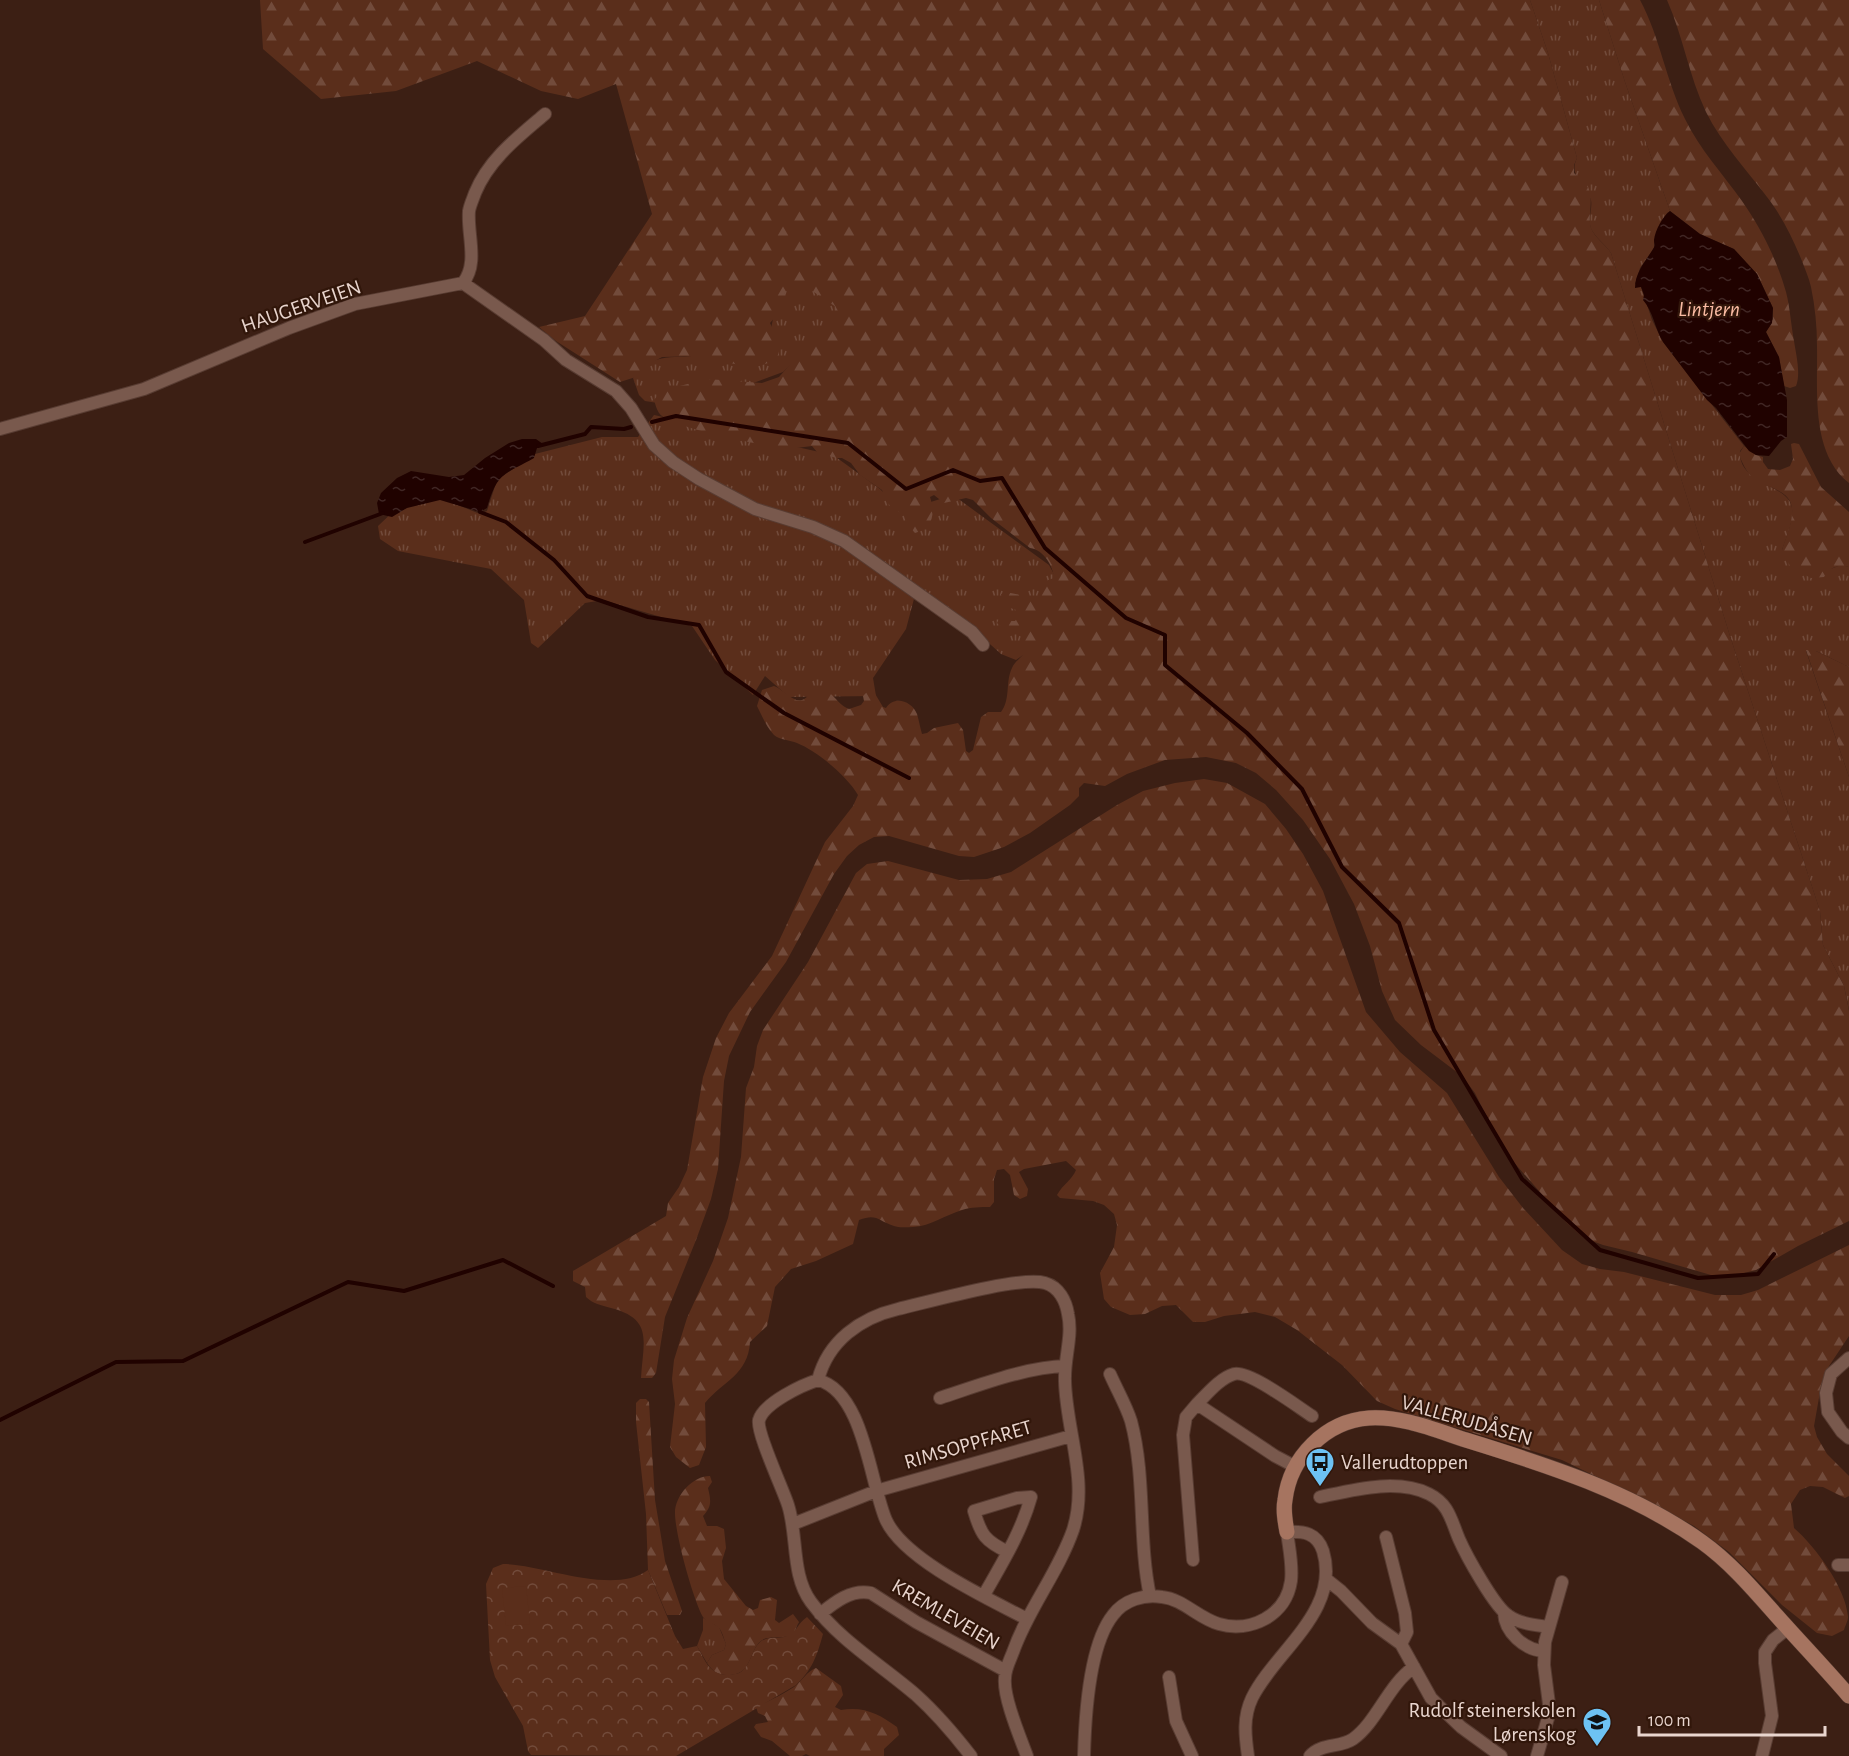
<svg xmlns="http://www.w3.org/2000/svg" width="1849" height="1756" viewBox="0 0 1849 1756" font-family="'Alegreya Sans',sans-serif">
<defs>
<pattern id="grass-tufts" width="24" height="20" patternUnits="userSpaceOnUse" patternTransform="scale(1.5)"><rect width="24" height="20" fill="#5a2e1b"/><path d="M3 7l-1-3M5 7V3M7 7l1-3M15 17l-1-3M17 17v-4M19 17l1-3" fill="none" stroke="#724b3b"/></pattern>
<pattern id="forest-firs" width="22" height="20" patternUnits="userSpaceOnUse" patternTransform="scale(1.5)"><rect width="22" height="20" fill="#5a2e1b"/><path d="M5 1l3.5 6h-7zM16 11l3.5 6h-7z" fill="#724b3b"/></pattern>
<pattern id="park-crowns" width="20" height="18" patternUnits="userSpaceOnUse" patternTransform="scale(1.5)"><rect width="20" height="18" fill="#5a2e1b"/><path d="M2 6a3 3 0 1 1 6 0M12 15a3 3 0 1 1 6 0" fill="none" stroke="#724b3b"/></pattern>
<pattern id="water-ripples" width="26" height="14" patternUnits="userSpaceOnUse" patternTransform="scale(1.5)"><rect width="26" height="14" fill="#200200"/><path d="M2 4q2-2 4 0t4 0M15 11q2-2 4 0t4 0" fill="none" stroke="#402624"/></pattern>
</defs>
<rect width="100%" height="100%" fill="#3c1f14"/>
<path fill="url(#grass-tufts)" d="M 1530,0 L 1599,0 L 1625,82 L 1670,211 L 1667,213 L 1659,226 L 1654,241 L 1654,248 L 1640,268 L 1635,284 L 1641,287 L 1652,320 L 1663,342 L 1744,446 L 1740,451 C 1738,485 1789,484 1792,508 C 1794,521 1786,538 1782,550 L 1828,570 L 1841,565 L 1849,567 L 1849,667 L 1816,651 L 1806,651 L 1849,777 L 1849,1010 L 1844,986 L 1823,945 L 1820,911 L 1730,636 L 1611,253 C 1606,245 1598,240 1593,232 C 1586,222 1593,210 1591,200 C 1586,182 1568,177 1577,158 L 1548,53 Z
M 789,269 L 836,294 L 840,319 L 783,372 L 748,385 L 658,403 L 645,401 L 639,395 L 633,378 C 655,349 675,361 705,354 C 726,350 751,337 771,329 L 779,288 Z
M 654,415 L 833,455 L 880,489 L 902,511 L 953,495 L 1049,565 L 1056,578 L 1030,650 L 1016,660 L 1001,654 L 971,627 L 915,595 L 906,629 L 873,678 L 876,696 L 789,697 L 765,676 L 753,695 L 715,660 L 692,626 L 603,600 L 585,603 L 538,648 L 531,643 L 524,600 L 491,569 L 398,551 L 380,539 L 378,526 L 396,509 L 436,496 L 480,514 L 487,511 L 497,480 L 535,454 L 602,437 L 638,437 Z
M 703,1618 L 719,1627 L 726,1644 L 724,1650 L 712,1655 L 707,1663 L 697,1646 L 703,1630 Z"/>
<path fill="url(#forest-firs)" d="M 260,0 L 1530,0 L 1548,53 L 1577,158 L 1574,165 L 1574,173 C 1578,177 1584,181 1587,186 C 1595,199 1587,214 1591,228 C 1594,237 1606,245 1611,253 L 1730,636 L 1820,911 L 1823,945 L 1844,986 L 1849,1011 L 1849,1221 L 1798,1246 L 1756,1270 L 1736,1275 L 1711,1275 L 1632,1252 L 1603,1245 L 1584,1238 L 1567,1223 L 1504,1151 L 1475,1093 L 1462,1076 L 1421,1045 L 1395,1020 L 1382,991 L 1370,946 L 1354,904 L 1330,859 L 1303,820 L 1276,790 L 1256,773 L 1236,763 L 1206,757 L 1165,760 L 1127,774 L 1105,786 L 1084,783 L 1079,788 L 1079,796 L 1070,805 L 1030,833 L 1004,847 L 974,857 L 959,856 L 889,836 L 874,837 L 859,845 L 847,856 L 834,874 L 786,962 L 750,1012 L 729,1056 L 724,1081 L 718,1169 L 711,1199 L 696,1240 L 665,1317 L 656,1373 L 652,1378 L 641,1378 C 643,1342 654,1319 611,1308 C 601,1305 593,1304 586,1297 L 585,1287 L 573,1281 L 573,1271 L 666,1216 L 668,1203 L 679,1187 L 687,1170 L 703,1077 L 716,1038 L 729,1013 L 772,956 L 825,842 L 853,806 L 858,795 C 847,776 817,751 797,743 C 790,740 780,740 774,735 C 767,728 762,716 757,706 L 762,690 L 774,686 C 787,691 798,711 810,693 C 836,686 831,701 849,709 L 861,705 L 864,701 L 863,696 L 867,692 L 874,692 L 883,707 L 886,708 C 894,695 912,701 917,714 C 919,721 920,727 922,734 L 927,733 L 934,728 L 958,723 L 963,730 L 966,751 L 969,753 L 973,750 L 981,717 L 988,712 L 1001,712 C 1011,699 1005,682 1012,668 C 1017,657 1031,654 1024,640 C 1018,631 1004,631 997,623 L 999,619 L 1004,617 L 1010,621 L 1015,621 L 1018,617 L 1015,609 C 1005,608 1004,603 1001,594 C 1017,589 1030,604 1041,594 C 1044,590 1045,584 1048,580 L 1054,578 C 1053,566 1044,550 1030,548 L 991,518 L 973,500 L 966,498 L 944,503 L 934,495 L 930,497 C 935,513 934,528 915,533 L 907,524 L 905,515 L 893,509 L 886,501 L 882,490 L 860,475 L 851,463 L 842,458 L 836,458 L 817,452 L 812,446 C 804,447 796,448 789,448 C 765,447 680,429 662,416 C 657,412 656,406 654,400 L 658,395 L 672,388 L 707,379 L 762,383 L 779,377 L 836,313 L 836,307 L 805,286 L 794,284 L 785,292 L 783,308 L 770,323 L 779,343 L 778,355 L 768,363 L 753,368 L 698,356 L 662,357 L 653,362 L 645,374 L 620,382 L 556,341 L 539,327 L 585,316 L 652,214 L 616,84 L 578,99 L 541,91 L 477,61 L 396,91 L 321,99 L 263,49 Z
M 1599,0 L 1640,0 C 1660,37 1666,81 1685,119 C 1700,150 1723,174 1742,201 C 1761,228 1777,260 1786,292 C 1790,307 1791,325 1794,341 C 1796,354 1801,374 1796,386 L 1790,388 L 1784,386 L 1779,357 L 1766,332 L 1773,319 L 1773,308 L 1757,274 L 1734,249 L 1700,234 L 1670,211 L 1625,82 Z
M 1667,0 L 1849,0 L 1849,483 C 1810,453 1818,389 1817,346 C 1817,326 1815,306 1811,287 C 1809,278 1805,269 1802,261 C 1793,239 1782,216 1767,197 C 1746,169 1722,144 1706,112 C 1689,76 1683,36 1667,0 Z
M 1794,443 L 1799,444 L 1821,487 L 1849,512 L 1849,567 C 1838,564 1830,567 1824,577 L 1811,578 L 1791,568 L 1782,550 C 1786,537 1793,522 1792,509 C 1791,489 1765,488 1753,478 C 1747,473 1741,461 1739,454 L 1744,446 L 1756,455 L 1763,457 L 1763,462 L 1768,469 L 1780,470 L 1790,466 L 1793,459 L 1791,444 Z
M 1806,650 L 1816,651 L 1849,667 L 1849,777 Z
M 1204,779 L 1227,783 L 1265,804 L 1286,829 L 1303,854 L 1323,891 L 1366,1012 L 1400,1052 L 1447,1093 L 1499,1177 L 1523,1208 L 1562,1250 L 1582,1264 L 1600,1269 L 1624,1272 L 1715,1295 L 1741,1295 L 1758,1290 L 1849,1245 L 1849,1336 L 1829,1366 L 1820,1392 L 1814,1426 L 1817,1437 L 1827,1454 L 1849,1476 L 1849,1496 L 1845,1498 L 1823,1487 L 1810,1486 L 1800,1490 L 1791,1504 L 1794,1528 C 1815,1546 1846,1588 1848,1617 C 1848,1621 1845,1626 1844,1630 L 1832,1636 L 1817,1633 L 1782,1605 L 1729,1552 L 1694,1526 L 1657,1506 L 1562,1460 L 1395,1409 L 1377,1401 L 1342,1365 L 1297,1330 L 1275,1317 L 1255,1312 L 1224,1316 L 1205,1322 L 1193,1322 L 1176,1305 L 1162,1306 L 1145,1314 L 1130,1315 L 1111,1307 L 1104,1299 L 1100,1273 L 1114,1247 L 1117,1225 L 1114,1214 L 1104,1205 L 1093,1201 L 1060,1198 L 1057,1195 C 1063,1184 1072,1180 1076,1170 L 1066,1161 L 1024,1169 L 1019,1172 L 1028,1189 L 1027,1196 L 1020,1199 L 1014,1195 L 1010,1175 L 1004,1169 L 997,1170 L 994,1179 L 994,1202 L 990,1207 C 980,1207 971,1207 962,1210 C 945,1215 931,1226 913,1227 C 907,1227 899,1228 894,1226 C 878,1221 877,1213 859,1220 L 853,1244 L 816,1261 L 791,1269 L 775,1287 L 767,1326 L 750,1342 C 748,1375 723,1381 705,1403 L 706,1447 L 699,1465 L 690,1468 L 676,1457 L 670,1447 L 675,1404 L 672,1379 L 674,1360 L 687,1318 L 713,1261 L 728,1218 L 741,1157 L 746,1088 L 754,1067 L 757,1046 L 763,1030 L 808,962 L 856,873 L 867,864 L 888,861 L 959,880 L 987,879 L 1011,872 L 1117,805 L 1143,791 L 1175,783 Z
M 640,1399 L 646,1399 L 649,1402 L 655,1500 L 660,1530 L 665,1561 L 682,1611 L 680,1615 L 667,1615 L 648,1570 L 646,1514 L 636,1422 L 636,1403 Z
M 710,1476 L 712,1482 L 708,1488 C 711,1501 712,1506 703,1516 L 707,1526 L 717,1526 L 724,1529 L 726,1548 L 722,1561 L 724,1579 L 746,1606 L 753,1610 L 758,1608 L 760,1600 L 771,1597 L 777,1600 L 775,1620 L 779,1623 L 793,1614 L 799,1622 C 797,1625 796,1628 795,1631 C 789,1641 774,1635 764,1639 C 748,1647 754,1674 730,1675 C 718,1675 714,1673 707,1663 L 712,1655 L 724,1650 L 726,1644 C 724,1639 722,1630 718,1627 C 713,1623 707,1623 703,1617 C 693,1599 675,1534 675,1513 C 675,1495 693,1476 710,1476 Z
M 816,1668 L 841,1686 L 843,1695 L 835,1707 L 841,1710 C 864,1706 879,1714 897,1727 L 899,1735 L 884,1749 L 884,1756 L 810,1756 L 806,1754 L 802,1756 L 790,1756 L 772,1741 L 761,1737 L 754,1727 L 756,1724 L 768,1722 L 765,1716 L 758,1713 L 756,1707 C 769,1701 782,1695 794,1687 C 802,1681 807,1671 816,1668 Z"/>
<path fill="url(#park-crowns)" d="M 503,1564 C 542,1564 613,1596 648,1570 L 675,1636 L 683,1649 L 697,1646 C 706,1662 709,1675 730,1675 C 735,1674 740,1674 743,1670 C 751,1663 752,1649 760,1642 C 769,1635 778,1640 787,1636 C 796,1633 798,1623 807,1617 L 823,1634 C 817,1656 812,1670 796,1685 L 676,1756 L 531,1755 L 528,1751 L 523,1726 L 495,1677 L 490,1660 L 486,1584 L 493,1568 Z"/>
<path fill="#5a2e1b" d="M 526,1586 L 530,1624 L 506,1626 L 502,1588 Z"/>
<path fill="url(#water-ripples)" d="M 1670,211 L 1700,234 L 1734,249 L 1757,274 L 1773,308 L 1772,323 L 1766,332 L 1779,357 L 1787,400 L 1787,437 L 1781,441 L 1769,456 L 1756,455 L 1749,451 L 1716,408 L 1707,400 L 1663,342 C 1655,329 1653,311 1643,300 L 1644,295 L 1641,287 L 1635,288 C 1635,272 1646,261 1653,249 C 1656,244 1654,245 1654,240 C 1655,230 1663,216 1670,211 Z
M 522,439 L 536,439 L 543,444 L 537,448 L 534,458 C 502,476 498,472 487,508 L 480,512 L 440,500 L 407,508 L 392,517 L 379,514 L 377,503 L 381,493 L 397,478 L 411,471 L 449,477 L 464,475 L 485,458 L 509,443 Z"/>
<g fill="none" stroke-linecap="round" stroke-linejoin="round">
<path stroke="#200200" stroke-width="4" d="M 652,422 L 676,416 L 848,443 L 906,489 L 953,470 L 980,481 L 1002,478 L 1045,548 L 1126,618 L 1165,635 L 1165,665 L 1247,733 L 1302,789 L 1342,867 L 1399,923 L 1434,1030 L 1522,1179 L 1600,1250 L 1698,1278 L 1758,1274 L 1774,1254
M 538,446 L 585,434 L 591,427 L 624,429 L 631,427
M 479,508 L 480,512 L 506,522 L 554,560 L 587,596 L 648,617 L 699,625 L 726,672 L 784,713 L 909,778
M 305,542 L 383,513
M 0,1420 L 116,1362 L 183,1361 L 348,1282 L 404,1291 L 503,1260 L 553,1286"/>
<g stroke="#583c32" stroke-width="14">
<path id="street" d="M 463,283 L 544,340 L 566,360 L 616,391 L 631,408 L 654,445 L 673,462 L 699,479 L 755,509 L 813,527 L 844,541 L 972,632 L 983,645
M 0,429 L 144,389 L 289,328 L 355,304 L 463,283 C 479,263 467,235 469,211 C 470,205 473,199 475,193 C 489,159 518,137 545,114
M 1849,1358 L 1831,1374 L 1826,1393 L 1828,1412 L 1842,1432 L 1849,1438
M 1110,1374 C 1117,1390 1126,1405 1131,1421 C 1146,1477 1138,1540 1150,1596
M 818,1380 C 828,1341 860,1318 898,1309 C 928,1302 1019,1276 1045,1283 C 1059,1287 1066,1301 1068,1314 C 1073,1336 1064,1358 1065,1381 C 1066,1430 1089,1481 1073,1530 C 1058,1573 1028,1609 1013,1652 C 1010,1660 1005,1669 1005,1678 C 1003,1697 1020,1737 1027,1756
M 818,1380 C 802,1385 764,1403 759,1420 C 756,1432 783,1489 788,1505 C 798,1536 791,1575 811,1602 C 840,1641 880,1664 916,1695 C 936,1713 954,1734 971,1756
M 818,1380 C 864,1392 870,1483 886,1520 C 904,1560 989,1599 1027,1619
M 940,1398 C 977,1386 1026,1367 1065,1366
M 1197,1404 C 1207,1394 1220,1378 1234,1374 C 1249,1370 1298,1407 1312,1416
M 1320,1497 C 1353,1490 1397,1478 1429,1494 C 1449,1504 1451,1520 1459,1539 C 1466,1555 1495,1608 1509,1616 C 1520,1624 1536,1625 1549,1627
M 793,1524 L 876,1491 L 1071,1436
M 1386,1537 L 1405,1613 L 1407,1632 L 1401,1644
M 1193,1560 L 1183,1435 L 1186,1417 L 1197,1404 L 1275,1456 L 1296,1467
M 1838,1565 L 1849,1565
M 1326,1579 L 1341,1591 L 1372,1623 L 1401,1644 L 1431,1698 L 1439,1706 L 1461,1727 L 1501,1756
M 984,1595 C 1002,1563 1021,1533 1031,1497 L 1017,1498 L 974,1511 C 981,1535 985,1541 1008,1552
M 1504,1613 C 1505,1632 1524,1650 1544,1651
M 820,1614 C 835,1602 851,1589 871,1593 L 916,1622 L 1006,1671
M 1169,1677 L 1176,1721 L 1192,1756
M 1084,1756 C 1085,1718 1089,1645 1113,1615 C 1124,1600 1144,1594 1162,1597 C 1183,1599 1198,1618 1219,1624 C 1250,1633 1286,1616 1291,1581 C 1293,1565 1289,1548 1287,1532 C 1304,1531 1317,1533 1323,1551 C 1341,1611 1275,1651 1252,1698 C 1243,1717 1245,1735 1248,1756
M 1310,1756 C 1321,1743 1340,1748 1353,1739 C 1377,1722 1388,1685 1414,1667
M 1537,1756 L 1548,1718 L 1549,1704 L 1544,1665 L 1545,1642 L 1562,1582
M 1762,1756 L 1772,1716 L 1765,1663 L 1765,1652 L 1773,1640 L 1788,1628"/>
</g>
<g stroke="#583c32" stroke-width="16">
<path id="secondary" d="M 1287,1532 C 1285,1521 1283,1510 1285,1500 C 1290,1457 1326,1421 1369,1418 C 1402,1416 1435,1430 1466,1440 C 1547,1465 1632,1492 1702,1542 C 1730,1562 1753,1589 1776,1615 C 1800,1642 1825,1668 1849,1696"/>
</g>
<use href="#street" stroke="#79594d" stroke-width="12"/>
<use href="#secondary" stroke="#a67460" stroke-width="15"/>
</g>
<defs>
<g id="bus-pin" transform="scale(1.5)"><path d="M0 17L-7.5 6A9.5 9.5 0 1 1 7.5 6Z" fill="#6dc2f3" stroke="#31160a"/><path d="M-5-6H5V4H4V6H2V4H-2V6H-4V4H-5ZM-3.5-4V0h7V-4ZM-3.5 1.2v1.5H-2V1.2ZM2 1.2v1.5H3.5V1.2Z" fill="#111"/></g>
<g id="school-pin" transform="scale(1.5)"><path d="M0 17L-7.5 6A9.5 9.5 0 1 1 7.5 6Z" fill="#6dc2f3" stroke="#31160a"/><path d="M0-5L7-2L0 1L-7-2ZM-4 1L0 2.5L4 1V4Q0 6-4 4Z" fill="#111"/></g>
</defs>
<g fill-rule="evenodd">
<use href="#bus-pin" x="1320" y="1462"/>
<use href="#school-pin" x="1597" y="1722"/>
</g>
<g text-anchor="middle" stroke-width="4.5" stroke-linejoin="round" paint-order="stroke">
<g font-size="21" fill="#e9d5ce" stroke="#31160a">
<text transform="translate(301 306) rotate(-19)" y="7">HAUGERVEIEN</text>
<text transform="translate(1467 1420) rotate(16)" y="7">VALLERUDÅSEN</text>
<text transform="translate(968 1444) rotate(-16)" y="7">RIMSOPPFARET</text>
<text transform="translate(946 1614) rotate(30)" y="7">KREMLEVEIEN</text>
</g>
<g font-size="21" fill="#e9d5ce" stroke="#31160a" text-anchor="start">
<text x="1341" y="1469">Vallerudtoppen</text>
<text x="1576" y="1717" text-anchor="end">Rudolf steinerskolen<tspan x="1576" dy="24">Lørenskog</tspan></text>
</g>
<g font-size="22" font-style="italic" fill="#fabba3" stroke="#31160a">
<text x="1709" y="316">Lintjern</text>
</g>
</g>
<path d="M1639 1726v9h186v-9" fill="none" stroke="#e9d5ce" stroke-width="3"/>
<text x="1648" y="1726" font-size="18" fill="#e9d5ce" stroke="#31160a" stroke-width="4.5" paint-order="stroke">100 m</text>
</svg>
